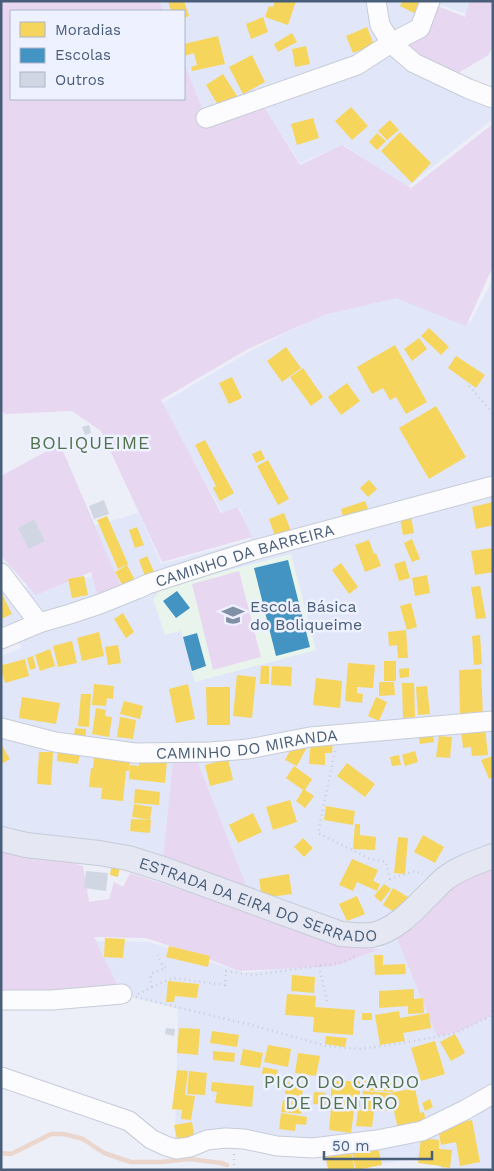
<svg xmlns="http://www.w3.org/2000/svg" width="494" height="1171" viewBox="0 0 494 1171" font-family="'Work Sans',sans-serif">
<rect width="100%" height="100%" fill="#eceef8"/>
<path fill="#e1e6f8" d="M 158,1 L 472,1 L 468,14 L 432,3 L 394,41 L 493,102 L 493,119 L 407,187 L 344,145 L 300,163 L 260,102 L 206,119 L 184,64 L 184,11 L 162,11 Z
M 493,279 L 493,1170 L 442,1170 L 428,1156 L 347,1170 L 331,1170 L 310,1143 L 175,1144 L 178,1009 L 98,988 L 93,941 L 149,942 L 244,973 L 332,962 L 385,947 L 253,937 L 139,870 L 1,843 L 1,656 L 22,648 L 1,625 L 1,582 L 44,589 L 112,571 L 89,527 L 139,513 L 161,564 L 251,540 L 240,508 L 224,515 L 161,404 L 250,351 L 320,316 L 397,297 L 470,323 Z"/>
<path fill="#e9f5ec" d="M 291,554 L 316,650 L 195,682 L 181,631 L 165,635 L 153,599 L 160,591 L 173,585 Z"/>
<path fill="#e8d7f1" d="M 1,1 L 159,1 L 163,11 L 11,11 L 11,99 L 184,99 L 184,63 L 206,118 L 259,99 L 300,165 L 342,145 L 411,188 L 493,124 L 493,266 L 466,326 L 396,298 L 324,315 L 248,349 L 161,400 L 221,513 L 238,507 L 252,537 L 162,562 L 101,431 L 72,411 L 6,414 L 1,411 Z
M 470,1 L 493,1 L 493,48 L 487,56 L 448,79 L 391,43 L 420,28 L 430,3 L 465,17 Z
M 60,444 L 124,594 L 100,604 L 91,572 L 36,595 L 1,556 L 1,476 Z
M 239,571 L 261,657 L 213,670 L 192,584 Z
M 173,763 L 198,763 L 248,890 L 163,858 Z
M 1,841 L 83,866 L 89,902 L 109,899 L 114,882 L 123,887 L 130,873 L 350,946 L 380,949 L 335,966 L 239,971 L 201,956 L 146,938 L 94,937 L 122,994 L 1,998 Z
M 493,866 L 493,1011 L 489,1017 L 455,1033 L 437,1036 L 396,936 L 428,908 L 442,898 L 446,891 L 467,876 Z"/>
<path fill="#f6d55c" d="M 168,1 L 184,1 L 189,16 L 184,18 L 184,11 L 171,11 Z
M 275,1 L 296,1 L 288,25 L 265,17 L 269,6 L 273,7 Z
M 403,1 L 420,1 L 414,13 L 400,6 Z
M 263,17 L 268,32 L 251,39 L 246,24 Z
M 367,27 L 374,45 L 353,53 L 346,36 Z
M 292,33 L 297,42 L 278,52 L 274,44 Z
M 218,36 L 225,64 L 192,71 L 191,67 L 197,65 L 194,53 L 184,56 L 184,44 Z
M 306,46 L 310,64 L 295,67 L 292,49 Z
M 252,55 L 265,82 L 243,94 L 229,67 Z
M 223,74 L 239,99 L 221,110 L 206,85 Z
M 351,107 L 368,126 L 352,140 L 335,121 Z
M 313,118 L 319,138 L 297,145 L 291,124 Z
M 390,120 L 399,130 L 387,140 L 378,131 Z
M 400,132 L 431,163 L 412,183 L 381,151 Z
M 377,133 L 386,141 L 377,150 L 369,142 Z
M 429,328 L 449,347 L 441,355 L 421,336 Z
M 419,338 L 427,349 L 412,361 L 404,349 Z
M 395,345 L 427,402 L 406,414 L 396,397 L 390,400 L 383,388 L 372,394 L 357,367 Z
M 286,347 L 301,368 L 282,382 L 267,361 Z
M 456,356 L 485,375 L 476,388 L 448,368 Z
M 303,368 L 323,397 L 311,406 L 290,377 Z
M 232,377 L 242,398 L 229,404 L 219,383 Z
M 347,383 L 360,401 L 341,415 L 328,397 Z
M 436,406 L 466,457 L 429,479 L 399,428 Z
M 205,440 L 234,493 L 220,501 L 213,488 L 216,486 L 195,445 Z
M 261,450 L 265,459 L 256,463 L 252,454 Z
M 268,460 L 289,499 L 278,505 L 257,466 Z
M 369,480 L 377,489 L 368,497 L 360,488 Z
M 365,501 L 369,512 L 344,520 L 341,509 Z
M 493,502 L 493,525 L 476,529 L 472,507 Z
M 284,513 L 291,531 L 275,536 L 269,519 Z
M 107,516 L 128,564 L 118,569 L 97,520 Z
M 411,516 L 414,533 L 403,535 L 400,518 Z
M 137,527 L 144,545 L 135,548 L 129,530 Z
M 412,539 L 420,559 L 412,562 L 404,543 Z
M 369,540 L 374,554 L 376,553 L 381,566 L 365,572 L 355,545 Z
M 493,548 L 493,572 L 475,575 L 471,551 Z
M 147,556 L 154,572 L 145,576 L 139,560 Z
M 405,561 L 410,578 L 399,581 L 394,564 Z
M 341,563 L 358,587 L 349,594 L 332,570 Z
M 127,565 L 137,584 L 125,590 L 115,572 Z
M 427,575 L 430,593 L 415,596 L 412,578 Z
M 84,576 L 88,595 L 72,598 L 68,579 Z
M 480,586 L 486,618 L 476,619 L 471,587 Z
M 1,592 L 12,614 L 1,619 Z
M 411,603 L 417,627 L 407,630 L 400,606 Z
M 123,613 L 134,632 L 126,638 L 114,619 Z
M 406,630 L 408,658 L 398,658 L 397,645 L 389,646 L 388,632 Z
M 99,632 L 104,656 L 82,661 L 77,638 Z
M 480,635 L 482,664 L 474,665 L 472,636 Z
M 72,641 L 77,663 L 58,667 L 53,646 Z
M 118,645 L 121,663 L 108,665 L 105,647 Z
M 50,649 L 55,666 L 40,671 L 35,655 Z
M 33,656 L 36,668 L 30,670 L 27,658 Z
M 25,659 L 29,676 L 5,683 L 3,675 L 1,676 L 1,661 L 3,665 Z
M 384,661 L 396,661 L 396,681 L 384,681 Z
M 348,663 L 375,665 L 373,688 L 357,687 L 357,693 L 363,694 L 362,703 L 345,701 Z
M 261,666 L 269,666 L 269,684 L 260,684 Z
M 272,666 L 292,667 L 291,686 L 271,685 Z
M 409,668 L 409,677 L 400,678 L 399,669 Z
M 481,669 L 483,716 L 460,717 L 459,670 Z
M 237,675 L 256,677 L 252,718 L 233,716 Z
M 316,678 L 342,681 L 340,708 L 313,705 Z
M 379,682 L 394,682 L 395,695 L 379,696 Z
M 402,683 L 414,683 L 415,717 L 403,718 Z
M 94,684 L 114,686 L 113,699 L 107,698 L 106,706 L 92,705 Z
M 188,684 L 195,719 L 176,723 L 169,689 Z
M 427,686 L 430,714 L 418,715 L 416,687 Z
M 206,687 L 230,687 L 230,725 L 207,725 Z
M 81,694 L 91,694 L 89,727 L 78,726 Z
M 22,697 L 60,703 L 56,724 L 19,718 Z
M 376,697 L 387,702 L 379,721 L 368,716 Z
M 124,701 L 143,706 L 140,719 L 120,714 Z
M 96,708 L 106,710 L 105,716 L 112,717 L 109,737 L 92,734 Z
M 120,717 L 136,720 L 133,739 L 117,737 Z
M 75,728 L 86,729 L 85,743 L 61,741 L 62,733 L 74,735 Z
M 485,729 L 488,755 L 472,756 L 471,747 L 463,748 L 461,731 Z
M 432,730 L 434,742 L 420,744 L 418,732 Z
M 439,736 L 452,737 L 450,758 L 436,757 Z
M 311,739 L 333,741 L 332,753 L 325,753 L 325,765 L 309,764 Z
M 295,741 L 307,747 L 297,766 L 285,760 Z
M 1,744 L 10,759 L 1,764 Z
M 58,750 L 80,753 L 78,764 L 57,761 Z
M 415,751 L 418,762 L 405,766 L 402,755 Z
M 39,752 L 53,752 L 51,785 L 37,784 Z
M 399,755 L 401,765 L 392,766 L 390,757 Z
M 493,756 L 493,777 L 489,779 L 481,760 Z
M 94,757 L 130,760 L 129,771 L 126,771 L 123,801 L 101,799 L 103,781 L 102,788 L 89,787 L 91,768 L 104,769 L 93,768 Z
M 139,758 L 167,761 L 165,783 L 129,779 L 130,765 L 139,766 Z
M 228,759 L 233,780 L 210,786 L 205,765 Z
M 347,763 L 375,784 L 365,797 L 337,776 Z
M 294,766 L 312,779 L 305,790 L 314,796 L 305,808 L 296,801 L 303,790 L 286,778 Z
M 135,789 L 160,792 L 159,805 L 134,803 Z
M 290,800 L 297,822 L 273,830 L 266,807 Z
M 134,804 L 152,807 L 150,820 L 132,817 Z
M 326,806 L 355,811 L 353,825 L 324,820 Z
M 253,813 L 262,832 L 238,843 L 229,825 Z
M 131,819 L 151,820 L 150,833 L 130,831 Z
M 355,824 L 360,824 L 360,835 L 376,837 L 375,850 L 353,849 Z
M 423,835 L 444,847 L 435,863 L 414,852 Z
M 398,837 L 408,838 L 405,874 L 394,873 Z
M 303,838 L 313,848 L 304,857 L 294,847 Z
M 352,859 L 378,870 L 373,881 L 380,884 L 377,891 L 357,882 L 353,891 L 339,885 Z
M 112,863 L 120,865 L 118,877 L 110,875 Z
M 289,874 L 292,894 L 262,898 L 259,879 Z
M 384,884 L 391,889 L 381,902 L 374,896 Z
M 393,888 L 413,900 L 403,917 L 383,905 Z
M 357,896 L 365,914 L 347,921 L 339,904 Z
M 105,938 L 125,939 L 123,958 L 104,957 Z
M 169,946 L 210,956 L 208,967 L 166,957 Z
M 374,955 L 383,955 L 383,965 L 405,964 L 406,974 L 375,975 Z
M 292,975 L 315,977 L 314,993 L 291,991 Z
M 168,981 L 199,984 L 197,998 L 175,996 L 174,1002 L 166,1002 Z
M 414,989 L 414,999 L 423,998 L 424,1013 L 408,1014 L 408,1006 L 379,1008 L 379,991 Z
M 287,994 L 316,996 L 315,1007 L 355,1010 L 353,1035 L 313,1032 L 314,1017 L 285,1015 Z
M 399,1011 L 400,1018 L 429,1013 L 431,1028 L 403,1033 L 405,1041 L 380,1045 L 375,1015 Z
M 362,1013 L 372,1013 L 372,1020 L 362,1020 Z
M 179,1028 L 200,1029 L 198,1055 L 177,1053 Z
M 212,1031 L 239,1035 L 237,1047 L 210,1043 Z
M 455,1034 L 465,1053 L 451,1061 L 440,1042 Z
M 326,1036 L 347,1038 L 345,1047 L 325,1044 Z
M 435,1041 L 445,1074 L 421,1081 L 411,1048 Z
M 268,1045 L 291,1049 L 288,1067 L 264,1062 Z
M 243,1049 L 263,1053 L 260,1068 L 240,1065 Z
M 213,1051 L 235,1053 L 234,1062 L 213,1060 Z
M 298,1053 L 320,1056 L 316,1076 L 295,1073 Z
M 263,1067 L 278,1070 L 277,1077 L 262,1074 Z
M 177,1070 L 188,1071 L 185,1095 L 195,1096 L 191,1120 L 181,1119 L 182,1110 L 172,1109 Z
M 189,1071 L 207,1073 L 205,1095 L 187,1094 Z
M 363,1080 L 393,1082 L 393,1092 L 363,1090 Z
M 331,1081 L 360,1081 L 360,1107 L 331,1105 Z
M 212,1082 L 254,1086 L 252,1107 L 215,1103 L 217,1092 L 211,1091 Z
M 286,1082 L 304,1084 L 302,1096 L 285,1094 Z
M 415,1088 L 420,1113 L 424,1112 L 426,1123 L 398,1129 L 390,1093 Z
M 363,1091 L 390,1093 L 389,1111 L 361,1109 Z
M 314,1092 L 326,1093 L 326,1105 L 313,1104 Z
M 430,1099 L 433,1107 L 425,1111 L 422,1103 Z
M 283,1100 L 303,1103 L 301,1114 L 281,1112 Z
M 331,1108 L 354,1111 L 351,1133 L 329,1130 Z
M 358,1110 L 374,1111 L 372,1127 L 356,1126 Z
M 281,1113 L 307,1117 L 306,1125 L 296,1124 L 295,1131 L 279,1129 Z
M 472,1120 L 480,1162 L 460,1166 L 456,1142 L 441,1145 L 438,1127 Z
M 192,1122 L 195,1140 L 178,1143 L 174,1125 Z
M 421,1138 L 439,1140 L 439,1149 L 452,1150 L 450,1168 L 441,1167 L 441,1166 L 418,1163 Z
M 377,1143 L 382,1165 L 356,1170 L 351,1149 Z
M 350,1148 L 355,1170 L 328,1170 L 325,1153 Z"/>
<path fill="#4393c3" d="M 288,560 L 310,647 L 276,656 L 254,568 Z
M 177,591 L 190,608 L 176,618 L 163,601 Z
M 197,633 L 206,666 L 192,671 L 183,637 Z"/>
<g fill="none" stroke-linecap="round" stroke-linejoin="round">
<path stroke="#ead6cd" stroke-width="4.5" d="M 1,1153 L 11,1154 L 51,1134 L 64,1134 L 83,1139 L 104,1153 L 131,1162 L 161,1162 L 189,1159 L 221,1163 L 227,1165"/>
</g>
<path fill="#d0d7e3" d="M 89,425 L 91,433 L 85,435 L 82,427 Z
M 104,500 L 109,514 L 94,519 L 89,506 Z
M 34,519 L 45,541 L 29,549 L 18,528 Z
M 86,871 L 108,873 L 106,891 L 84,888 Z
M 166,1028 L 175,1029 L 174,1036 L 165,1034 Z"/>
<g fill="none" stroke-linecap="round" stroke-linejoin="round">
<g stroke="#c6ccd8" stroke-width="21">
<g id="minor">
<path d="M 376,1 L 380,25 L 391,43 L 414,63 L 469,89 L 493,98"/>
<path d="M 206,118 L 357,65 L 391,43 L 420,28 L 430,1"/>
<path d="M 1,573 L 39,623"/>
<path id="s1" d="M 1,639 L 39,623 L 70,614 L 100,604 L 137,589 L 148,584 L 254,550 L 493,486"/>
<path id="s2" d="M 1,728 L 55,742 L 135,753 L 210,752 L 248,749 L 310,737 L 493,721"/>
<path d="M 1,1000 L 52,1000 L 122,994"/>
<path d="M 1,1077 L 129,1121 L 151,1139 L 166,1146 L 176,1149 L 190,1147 L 207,1140 L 226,1138 L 244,1139 L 277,1146 L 313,1148 L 377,1140 L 422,1131 L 465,1110 L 493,1094"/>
</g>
</g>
<g stroke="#c6ccd7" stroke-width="26">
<g id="major">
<path id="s3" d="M 1,839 L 26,845 L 99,853 L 128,858 L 163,869 L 341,934 C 351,935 362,936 372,935 C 393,931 411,913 425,898 C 433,891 439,883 447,877 C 461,867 477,862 493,856"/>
</g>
</g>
<path stroke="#c8ced8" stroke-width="2.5" stroke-dasharray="1 4" stroke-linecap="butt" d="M 469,386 L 491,411 L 493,414
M 335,751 L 318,833 L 370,859 L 386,862 L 390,879 L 415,871 L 423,874
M 319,966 L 328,1005
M 152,987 L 150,979 L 152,973 L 166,968 L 162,964 L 157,955
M 138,994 L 152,987 L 173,978 L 225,985 L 226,971 L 254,975 L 344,962 L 358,955
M 136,997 L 255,1026 L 326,1046 L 360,1049 L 403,1043 L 455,1033 L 489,1017 L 493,1011
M 234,1170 L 234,1154"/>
<use href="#minor" stroke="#fcfcfe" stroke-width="19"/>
<use href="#major" stroke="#e5e7f3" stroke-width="24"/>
</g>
<defs>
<g id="school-bare" transform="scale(1.725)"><path d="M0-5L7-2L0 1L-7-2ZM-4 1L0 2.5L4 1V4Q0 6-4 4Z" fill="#8290a5" stroke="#eef1ff" stroke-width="2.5" paint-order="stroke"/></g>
</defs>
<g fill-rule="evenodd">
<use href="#school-bare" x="233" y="615"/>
</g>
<g text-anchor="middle" stroke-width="5" stroke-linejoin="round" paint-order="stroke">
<g font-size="16" fill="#495e79" stroke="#eef1ff">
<text dy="6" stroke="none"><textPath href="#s1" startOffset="258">CAMINHO DA BARREIRA</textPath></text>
<text dy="6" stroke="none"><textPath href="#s2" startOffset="249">CAMINHO DO MIRANDA</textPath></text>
<text dy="6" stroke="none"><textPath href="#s3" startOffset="266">ESTRADA DA EIRA DO SERRADO</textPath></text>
</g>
<g font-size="16" fill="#495e79" stroke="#eef1ff" text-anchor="start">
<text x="250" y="612">Escola Básica<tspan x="250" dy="18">do Boliqueime</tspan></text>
</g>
<g font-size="18" letter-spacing="1" fill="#51724c" stroke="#eef1ff">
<text x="90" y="449">BOLIQUEIME</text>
<text x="342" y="1088">PICO DO CARDO<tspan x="342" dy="21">DE DENTRO</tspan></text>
</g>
</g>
<rect width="494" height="1171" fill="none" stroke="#495e79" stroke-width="5"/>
<rect x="10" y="10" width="175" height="90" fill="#eef1ff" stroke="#acb6c9"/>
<rect x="20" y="22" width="25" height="15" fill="#f6d55c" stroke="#acb6c9"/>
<text x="55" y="35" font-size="15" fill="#495e79">Moradias</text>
<rect x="20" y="48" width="25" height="15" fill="#4393c3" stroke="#acb6c9"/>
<text x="55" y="60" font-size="15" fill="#495e79">Escolas</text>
<rect x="20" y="72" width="25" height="15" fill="#d0d7e3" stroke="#acb6c9"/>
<text x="55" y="85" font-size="15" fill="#495e79">Outros</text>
<path d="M324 1151v8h108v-8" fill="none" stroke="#495e79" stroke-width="2.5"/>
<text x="332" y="1151" font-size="15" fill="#495e79" stroke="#eef1ff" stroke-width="4" paint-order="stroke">50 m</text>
</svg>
